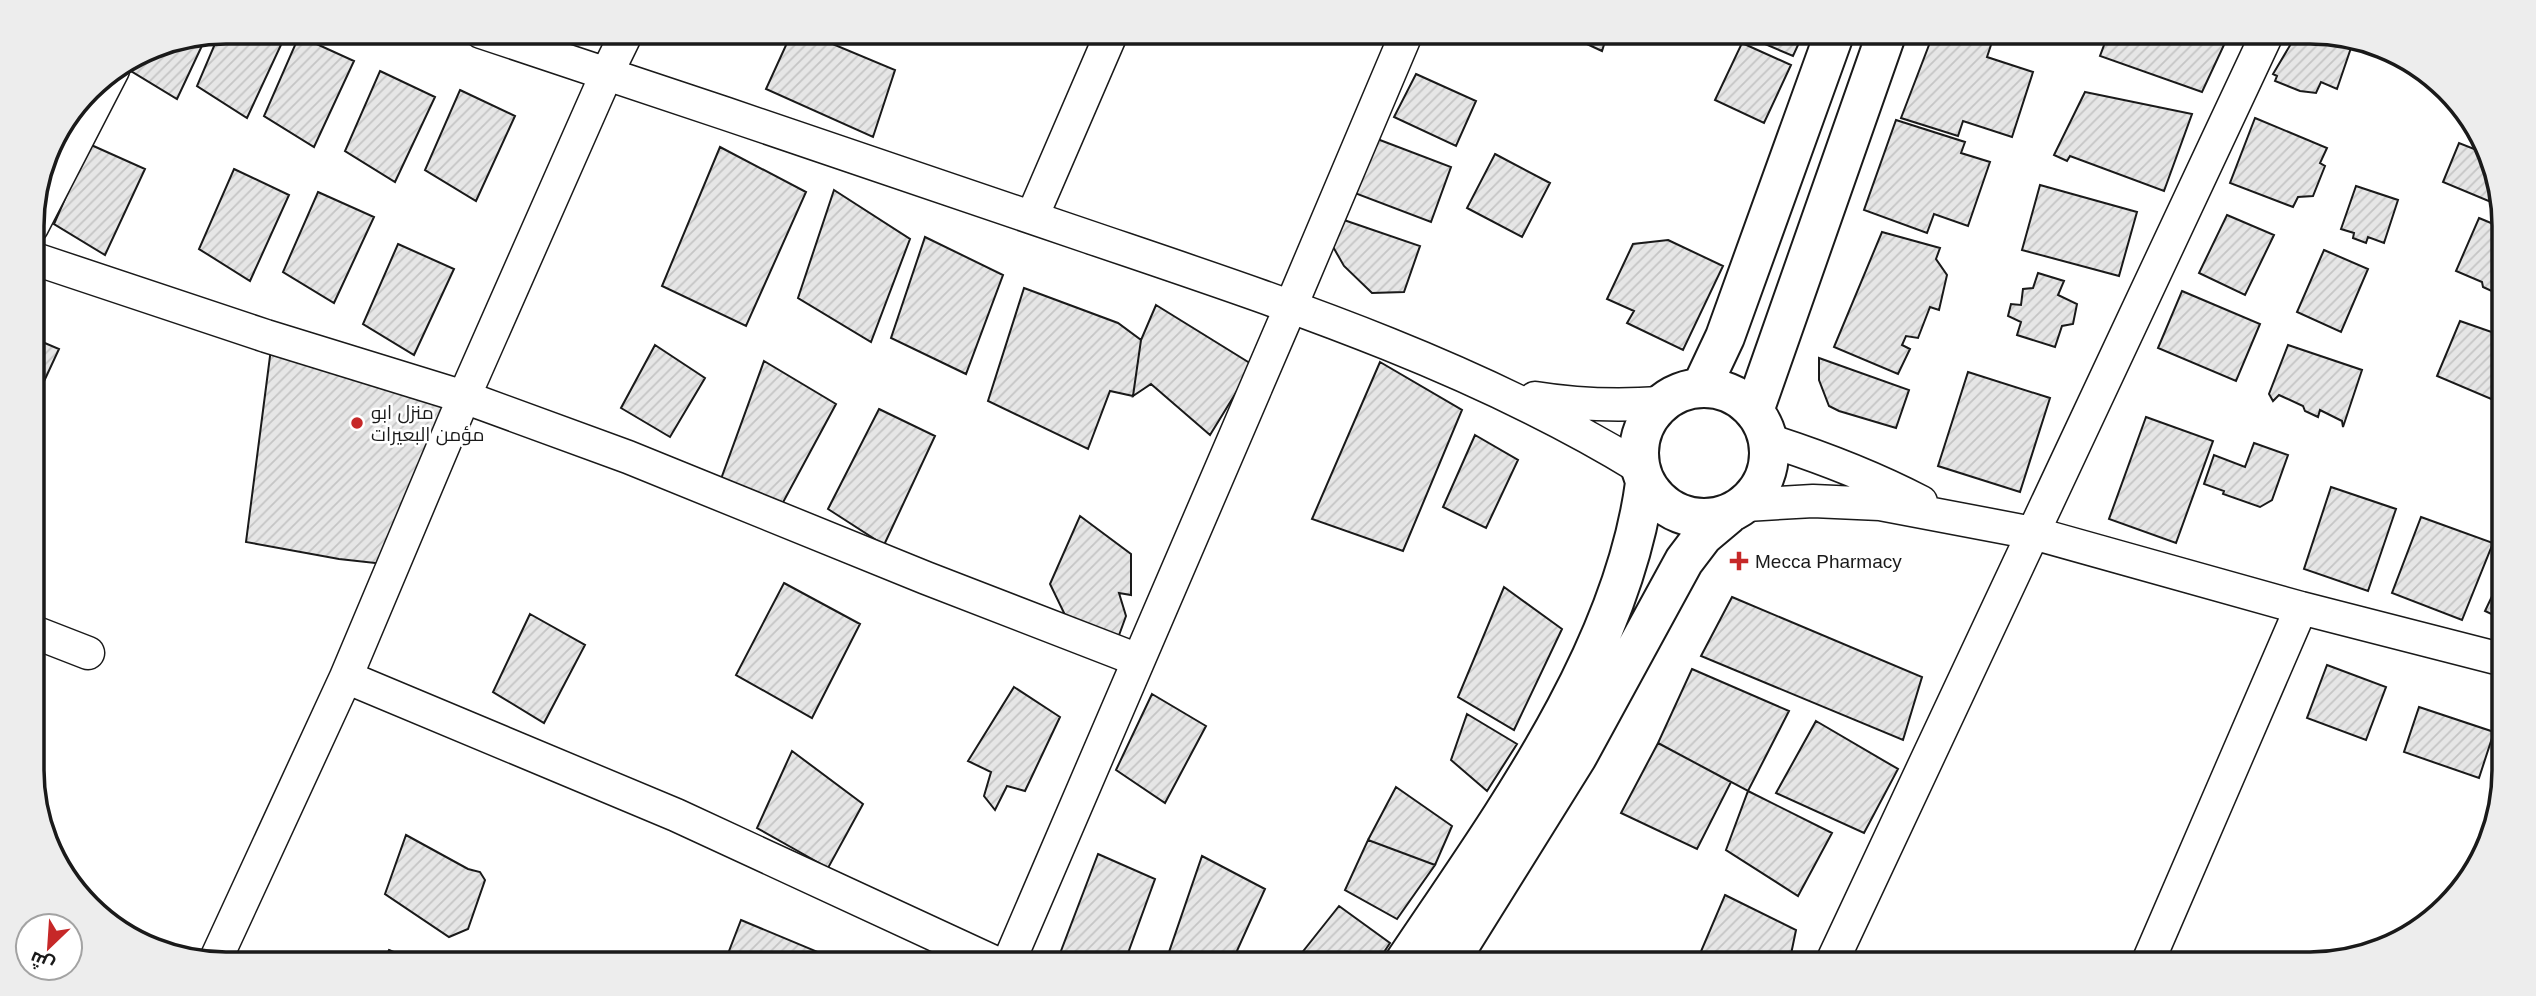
<svg xmlns="http://www.w3.org/2000/svg" width="2536" height="996" viewBox="0 0 2536 996" font-family="Helvetica,Cairo,sans-serif">
<defs>
<pattern id="building-hatch" width="6" height="6" patternUnits="userSpaceOnUse" patternTransform="scale(1.75)"><rect width="6" height="6" fill="#e6e6e6"/><path d="M-1 1l2-2M0 6l6-6M5 7l2-2" fill="none" stroke="#c5c5c5"/></pattern>
</defs>
<rect width="100%" height="100%" fill="#fff"/>
<path fill="url(#building-hatch)" stroke="#1a1a1a" stroke-width="2" d="M 220,32 L 287,32 L 247,118 L 197,86 Z
M 792,32 L 804,32 L 895,70 L 873,137 L 766,89 Z
M 1561,32 L 1608,32 L 1602,51 Z
M 1737,32 L 1804,32 L 1793,56 Z
M 1934,32 L 1959,32 L 1959,36 L 1970,41 L 1972,37 L 1992,42 L 1987,57 L 2033,72 L 2012,137 L 1963,121 L 1958,136 L 1901,118 Z
M 2109,32 L 2230,32 L 2202,92 L 2100,56 Z
M 2298,32 L 2354,39 L 2337,89 L 2321,82 L 2316,93 L 2300,91 L 2275,81 L 2277,76 L 2273,74 Z
M 207,35 L 177,99 L 126,68 L 130,59 L 152,46 Z
M 299,36 L 354,61 L 314,147 L 264,116 Z
M 1742,43 L 1791,65 L 1764,123 L 1715,100 Z
M 380,71 L 435,97 L 395,182 L 345,151 Z
M 1416,74 L 1476,101 L 1456,146 L 1394,117 Z
M 460,90 L 515,116 L 476,201 L 425,170 Z
M 2085,92 L 2192,114 L 2164,191 L 2070,156 L 2067,161 L 2054,155 Z
M 2255,118 L 2327,148 L 2320,163 L 2325,166 L 2313,196 L 2298,197 L 2293,207 L 2230,183 Z
M 1896,120 L 1965,142 L 1961,153 L 1990,162 L 1968,226 L 1934,214 L 1927,233 L 1864,210 Z
M 1372,137 L 1451,167 L 1431,222 L 1352,192 Z
M 2478,140 L 2503,200 L 2503,207 L 2443,182 L 2459,143 L 2474,149 Z
M 89,144 L 145,169 L 105,255 L 54,224 Z
M 720,147 L 806,192 L 746,326 L 662,286 Z
M 1495,154 L 1550,183 L 1522,237 L 1467,208 Z
M 234,169 L 289,195 L 250,281 L 199,249 Z
M 2040,185 L 2137,212 L 2119,276 L 2022,250 Z
M 2356,186 L 2398,200 L 2384,243 L 2368,237 L 2366,243 L 2353,238 L 2354,233 L 2341,229 Z
M 834,190 L 910,239 L 871,342 L 798,298 Z
M 318,192 L 374,217 L 334,303 L 283,272 Z
M 2227,215 L 2274,235 L 2245,295 L 2199,273 Z
M 2479,218 L 2503,228 L 2503,290 L 2499,288 L 2496,293 L 2483,287 L 2482,282 L 2456,271 Z
M 1341,219 L 1420,246 L 1404,292 L 1372,293 L 1344,266 L 1332,245 Z
M 1882,232 L 1940,248 L 1936,259 L 1947,275 L 1939,310 L 1930,307 L 1918,338 L 1906,336 L 1902,345 L 1910,349 L 1898,374 L 1834,347 Z
M 925,237 L 1003,275 L 966,374 L 891,338 Z
M 1668,240 L 1723,266 L 1683,350 L 1627,323 L 1634,311 L 1607,299 L 1633,244 Z
M 398,244 L 454,269 L 414,355 L 363,324 Z
M 2324,250 L 2368,269 L 2341,332 L 2297,312 Z
M 2038,273 L 2064,281 L 2058,295 L 2077,304 L 2073,324 L 2062,326 L 2055,347 L 2017,335 L 2021,322 L 2008,316 L 2011,304 L 2021,305 L 2023,289 L 2033,288 Z
M 1024,288 L 1118,323 L 1141,340 L 1133,396 L 1110,391 L 1088,449 L 988,401 Z
M 2182,291 L 2260,324 L 2236,381 L 2158,348 Z
M 1156,305 L 1253,365 L 1210,435 L 1151,384 L 1133,396 L 1141,340 Z
M 2460,321 L 2503,336 L 2503,404 L 2437,376 Z
M 273,333 L 469,386 L 393,565 L 339,559 L 246,542 Z
M 33,338 L 59,349 L 33,405 Z
M 655,345 L 705,378 L 670,437 L 621,408 Z
M 2288,345 L 2362,370 L 2343,427 L 2342,421 L 2320,410 L 2318,417 L 2305,411 L 2303,406 L 2279,395 L 2273,401 L 2269,394 Z
M 1819,358 L 1909,390 L 1896,428 L 1839,411 L 1829,406 L 1819,380 Z
M 764,361 L 836,404 L 780,508 L 721,479 Z
M 1380,362 L 1462,410 L 1403,551 L 1312,519 Z
M 1968,372 L 2050,398 L 2020,492 L 1938,466 Z
M 879,409 L 935,436 L 884,545 L 828,509 Z
M 2146,417 L 2213,441 L 2176,543 L 2109,519 Z
M 1475,435 L 1518,460 L 1486,528 L 1443,507 Z
M 2254,443 L 2288,455 L 2272,500 L 2260,507 L 2223,494 L 2224,491 L 2204,484 L 2214,455 L 2245,467 Z
M 2331,487 L 2396,509 L 2368,591 L 2304,569 Z
M 1080,516 L 1131,554 L 1131,595 L 1119,593 L 1126,616 L 1118,638 L 1065,615 L 1050,584 Z
M 2421,517 L 2493,543 L 2462,620 L 2392,593 Z
M 2504,571 L 2504,620 L 2485,611 Z
M 784,583 L 860,624 L 812,718 L 736,675 Z
M 1504,587 L 1562,629 L 1514,730 L 1458,697 Z
M 1732,597 L 1922,677 L 1903,740 L 1701,656 Z
M 530,614 L 585,645 L 544,723 L 493,692 Z
M 2327,665 L 2386,687 L 2366,740 L 2307,718 Z
M 1692,669 L 1789,711 L 1748,791 L 1658,743 Z
M 1014,687 L 1060,717 L 1025,791 L 1007,786 L 995,810 L 984,796 L 991,772 L 968,761 Z
M 1152,694 L 1206,726 L 1165,803 L 1116,770 Z
M 2419,707 L 2494,732 L 2479,778 L 2404,752 Z
M 1467,714 L 1517,744 L 1487,791 L 1451,760 Z
M 1816,721 L 1898,769 L 1864,833 L 1776,793 Z
M 1658,743 L 1731,782 L 1697,849 L 1621,813 Z
M 792,751 L 863,804 L 828,868 L 757,828 Z
M 1396,787 L 1452,826 L 1435,865 L 1368,840 Z
M 1748,791 L 1832,833 L 1798,896 L 1726,850 Z
M 406,835 L 468,869 L 480,872 L 485,880 L 468,929 L 449,937 L 385,894 Z
M 1368,840 L 1435,865 L 1397,919 L 1345,890 Z
M 1098,854 L 1155,879 L 1124,964 L 1056,964 Z
M 1202,856 L 1265,889 L 1231,964 L 1193,964 L 1168,955 Z
M 1725,895 L 1796,930 L 1789,964 L 1715,964 L 1699,956 Z
M 1339,906 L 1390,943 L 1376,964 L 1293,964 Z
M 741,920 L 837,960 L 836,964 L 724,964 Z
M 389,950 L 422,964 L 382,964 Z"/>
<g fill="none" stroke-linecap="round" stroke-linejoin="round">
<g stroke="#1a1a1a" stroke-width="35">
<path id="minor" d="M 481,32 C 684,99 887,168 1089,237 C 1277,301 1469,363 1639,467
M 1032,217 L 1112,32
M 32,227 L 113,70
M 32,258 L 266,336 L 464,397 L 628,457 L 926,578 L 1138,660
M 1535,398 C 1578,405 1618,406 1661,403
M 1768,440 C 1821,457 1871,476 1921,502
M 1746,505 L 1813,501 L 1880,504 L 2033,533 L 2301,608 L 2504,660
M 34,632 L 88,653
M 346,677 L 676,815 L 998,964
M 214,963 L 346,677 L 464,397 L 607,73 L 627,32
M 1008,964 L 1291,306 L 1407,32
M 1831,964 L 2268,32
M 2147,964 L 2301,608"/>
</g>
<g stroke="#1a1a1a" stroke-width="42">
<path id="major" d="M1639 453a65 65 0 1 1 130 0a65 65 0 1 1-130 0Z
M 1701,388 L 1725,337 L 1835,32
M 1754,411 L 1887,32
M 1403,964 C 1498,822 1622,656 1645,483
M 1448,964 L 1577,757 L 1684,561 L 1703,536 L 1728,515"/>
</g>
<use href="#minor" stroke="#fff" stroke-width="32"/>
<use href="#major" stroke="#fff" stroke-width="38"/>
</g>
<g fill="#c62828" stroke="#fff" stroke-width="2.5">
<circle cx="357" cy="423" r="7"/>
<path d="M1735.5 550.5h7v7h7v7h-7v7h-7v-7h-7v-7h7z"/>
</g>
<g text-anchor="middle" stroke-width="5" stroke-linejoin="round" paint-order="stroke">
<g font-size="19" fill="#1a1a1a" stroke="#fff" text-anchor="start">
<text x="371" y="419">منزل ابو<tspan x="371" dy="22">مؤمن البعيرات</tspan></text>
<text x="1755" y="568">Mecca Pharmacy</text>
</g>
</g>
<path d="M0 0H2536V996H0ZM226 44H2310A182 182 0 0 1 2492 226V770A182 182 0 0 1 2310 952H226A182 182 0 0 1 44 770V226A182 182 0 0 1 226 44Z" fill="#ededed" fill-rule="evenodd"/>
<path fill="none" stroke="#1a1a1a" stroke-width="3.5" d="M226 44H2310A182 182 0 0 1 2492 226V770A182 182 0 0 1 2310 952H226A182 182 0 0 1 44 770V226A182 182 0 0 1 226 44Z"/>
<g transform="translate(49 947) rotate(205)"><circle r="33" fill="#ffffff" stroke="#a3a3a3" stroke-width="2"/>
<path d="M0-5L12 26L0 18L-12 26Z" fill="#c62828"/>
<text y="-10" font-size="19" font-weight="bold" text-anchor="middle" fill="#1a1a1a">ش</text>
</g>
</svg>
